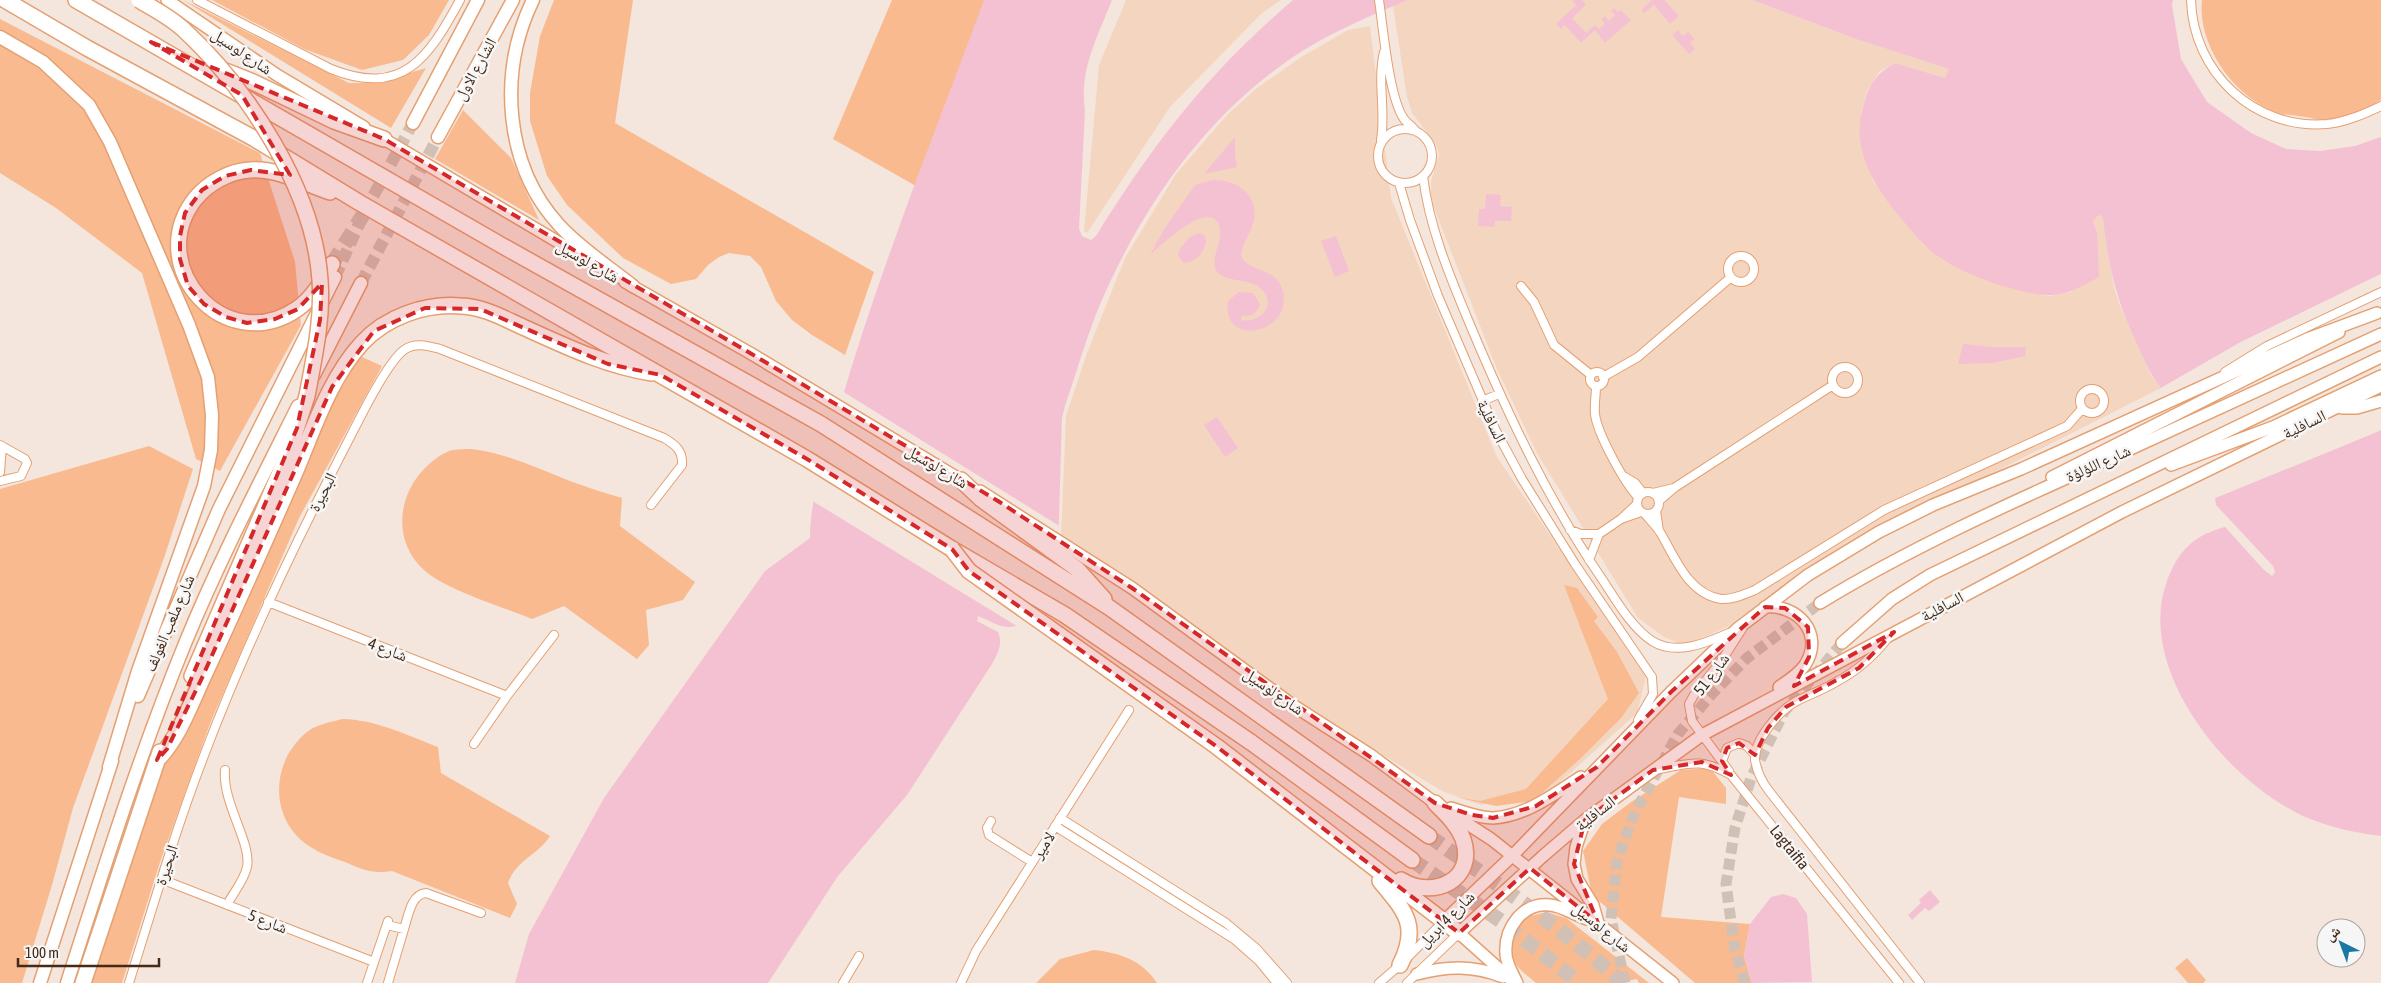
<svg xmlns="http://www.w3.org/2000/svg" width="2381" height="983" viewBox="0 0 2381 983" font-family="'Asap Condensed','Noto Naskh Arabic',sans-serif">
<rect width="100%" height="100%" fill="#f4e6dc"/>
<path fill="#f4d5c0" d="M 1126,0 L 1281,0 L 1262,13 L 1170,107 L 1087,233 L 1084,231 L 1099,65 Z
M 1408,0 L 1752,0 L 1856,39 L 1949,69 L 1945,78 L 1895,63 L 1880,71 L 1867,91 L 1861,112 L 1873,181 L 1924,245 L 1943,260 L 1985,279 L 2024,291 L 2050,296 L 2071,292 L 2097,232 L 2093,222 L 2096,217 L 2100,215 L 2103,219 L 2114,288 L 2121,308 L 2151,375 L 2161,388 L 1957,491 L 1793,580 L 1732,625 L 1692,642 L 1679,643 L 1664,637 L 1638,618 L 1537,453 L 1497,369 L 1433,205 L 1431,194 L 1431,182 L 1439,155 L 1436,144 L 1412,113 L 1407,97 L 1393,6 Z
M 1370,26 L 1391,198 L 1497,457 L 1646,677 L 1637,713 L 1549,792 L 1481,805 L 1442,791 L 1314,713 L 1061,538 L 1066,416 L 1087,353 L 1125,258 L 1176,174 L 1226,116 L 1257,88 L 1300,58 L 1348,30 Z"/>
<path fill="#faba8f" d="M 183,0 L 349,83 L 376,83 L 426,68 L 391,128 Z
M 212,0 L 449,0 L 429,35 L 403,60 L 362,70 L 304,49 Z
M 554,0 L 633,0 L 615,123 L 874,272 L 845,355 L 812,335 L 792,320 L 776,301 L 761,267 L 750,256 L 729,253 L 719,257 L 708,265 L 696,279 L 671,284 L 623,258 L 567,205 L 547,176 L 530,121 L 530,93 L 540,36 Z
M 892,0 L 986,0 L 916,186 L 833,139 Z
M 2202,0 L 2381,0 L 2381,100 C 2365,109 2346,118 2327,120 C 2320,121 2312,118 2305,117 C 2296,115 2286,115 2278,113 C 2235,98 2197,46 2202,0 Z
M 0,19 L 260,153 L 295,262 L 301,325 L 220,471 L 196,459 L 142,273 L 56,208 L 0,173 Z
M 463,110 L 511,158 L 539,220 L 435,159 Z
M 360,356 L 382,366 L 299,518 L 211,721 L 160,862 L 122,983 L 89,983 L 161,772 L 222,645 L 323,420 Z
M 149,446 L 193,469 L 164,558 L 73,808 L 52,885 L 22,983 L 0,983 L 0,489 Z
M 472,449 C 507,453 538,469 570,481 C 587,487 604,493 622,498 L 620,526 L 695,582 L 683,600 L 646,610 L 649,645 L 637,659 L 564,606 L 532,619 C 503,607 446,590 424,570 C 393,542 397,497 424,469 C 432,461 443,452 453,450 C 459,449 466,449 472,449 Z
M 1564,585 L 1577,588 L 1598,617 L 1594,621 L 1617,652 L 1639,693 L 1621,718 L 1581,758 L 1533,801 L 1496,806 L 1455,797 L 1480,801 L 1526,789 L 1608,699 Z
M 343,719 C 377,720 407,735 438,747 L 441,773 L 550,836 C 538,855 516,860 508,883 L 517,904 L 510,918 L 392,871 C 371,874 364,870 345,862 C 327,856 308,849 295,834 C 269,803 276,757 307,732 C 317,724 331,722 343,719 Z
M 1710,768 L 1726,788 L 1726,804 L 1679,797 L 1661,917 L 1750,924 L 1744,956 L 1752,983 L 1695,983 L 1592,895 L 1583,851 L 1602,824 L 1631,802 L 1681,770 Z
M 1546,912 L 1566,918 L 1649,983 L 1639,983 L 1637,979 L 1613,983 L 1536,983 C 1530,978 1523,973 1518,967 C 1508,955 1512,927 1527,918 C 1532,915 1540,914 1546,912 Z
M 1094,950 C 1120,953 1142,960 1157,983 L 1036,983 L 1060,959 Z
M 2187,958 L 2206,980 L 2203,983 L 2188,983 L 2175,968 Z"/>
<path fill="#f4c1d3" d="M 984,0 L 1112,0 C 1097,39 1079,69 1085,111 L 1079,229 L 1082,236 L 1091,240 L 1096,236 C 1154,142 1209,72 1293,0 L 1408,0 C 1370,16 1331,32 1296,55 C 1206,115 1144,204 1101,302 C 1087,335 1077,371 1065,406 L 1062,418 L 1058,551 L 1027,620 C 1006,634 998,624 978,616 L 977,621 L 998,632 C 1003,644 998,653 992,664 L 907,795 L 838,876 L 768,983 L 515,983 L 529,934 L 604,798 L 765,571 L 810,538 C 810,494 827,451 839,409 C 879,270 934,136 984,0 Z
M 1572,0 L 1582,0 L 1586,5 L 1572,18 L 1586,33 L 1595,25 L 1599,29 L 1605,24 L 1601,19 L 1605,16 L 1609,21 L 1615,15 L 1611,11 L 1614,8 L 1618,12 L 1621,10 L 1631,20 L 1605,43 L 1595,30 L 1581,43 L 1565,25 L 1561,29 L 1556,24 L 1576,5 Z
M 1652,0 L 1664,0 L 1679,16 L 1670,24 L 1654,5 L 1644,13 L 1641,10 Z
M 1752,0 L 2173,0 L 2172,5 L 2181,59 L 2207,102 L 2251,133 L 2286,149 L 2320,151 L 2355,146 L 2381,137 L 2381,274 L 2241,342 L 2161,388 C 2150,374 2144,360 2137,344 C 2116,300 2109,268 2103,219 L 2100,215 L 2096,217 L 2093,222 L 2097,232 L 2099,277 C 2084,285 2067,296 2049,295 C 2021,295 1965,275 1942,259 C 1927,250 1916,236 1904,222 C 1875,188 1849,149 1864,103 C 1869,84 1878,72 1895,63 L 1945,78 L 1949,69 L 1856,39 Z
M 1678,30 L 1683,36 L 1688,32 L 1695,39 L 1690,43 L 1695,49 L 1689,54 L 1672,35 Z
M 1235,137 L 1235,157 L 1237,167 L 1204,174 Z
M 1212,180 C 1234,179 1259,193 1254,219 C 1252,232 1242,243 1241,256 C 1247,272 1278,267 1283,292 C 1293,334 1221,348 1228,301 L 1239,292 L 1253,293 L 1260,304 C 1257,315 1251,316 1242,316 L 1241,320 C 1257,324 1276,308 1264,292 C 1251,275 1227,286 1215,269 C 1212,254 1222,243 1220,231 C 1216,192 1160,246 1150,255 L 1163,231 L 1195,185 Z
M 1486,194 L 1501,195 L 1500,206 L 1512,207 L 1511,221 L 1495,221 L 1494,227 L 1478,226 L 1479,209 L 1485,209 Z
M 1199,233 L 1204,235 L 1206,240 C 1205,252 1195,265 1182,262 L 1178,254 C 1182,245 1188,236 1199,233 Z
M 1336,236 L 1349,271 L 1335,277 L 1321,241 Z
M 1963,344 L 1993,347 L 2026,347 L 2025,356 L 1993,363 L 1958,364 Z
M 1217,417 L 1238,448 L 1225,457 L 1204,425 Z
M 2381,430 L 2381,836 C 2356,833 2332,828 2308,818 C 2229,785 2134,670 2167,581 C 2178,551 2194,535 2225,527 L 2264,570 L 2272,576 L 2275,572 L 2273,566 L 2216,505 L 2215,498 Z
M 1930,890 L 1940,902 L 1929,911 L 1925,908 L 1912,920 L 1908,915 L 1921,903 L 1919,900 Z
M 1783,894 L 1796,898 L 1807,914 L 1812,982 L 1752,983 L 1744,956 L 1750,924 L 1771,897 Z"/>
<path fill="#f4e6dc" d="M 2381,274 L 2381,277 L 2242,345 L 2162,390 L 2161,388 L 2241,342 Z
M 842,391 L 1061,527 L 1060,551 L 1038,611 L 1029,622 L 1020,628 L 811,500 Z
M 2381,428 L 2381,430 L 2343,446 L 2215,498 L 2214,496 Z"/>
<g fill="none" stroke-linecap="round" stroke-linejoin="round">
<path stroke="#d1c0b5" stroke-width="11" stroke-dasharray="11 5.5" stroke-linecap="butt" d="M 1625,983 L 1611,919 L 1617,861 L 1635,812 L 1678,734 L 1711,695 L 1747,658 L 1820,603
M 1745,983 L 1735,951 L 1726,884 L 1735,828 L 1751,778 L 1784,712 L 1842,643"/>
<path stroke="#d1c0b5" stroke-width="12" stroke-dasharray="12 6" stroke-linecap="butt" d="M 335,277 L 363,215 L 413,123
M 361,283 L 438,137"/>
<path stroke="#d1c0b5" stroke-width="15" stroke-dasharray="15 8" stroke-linecap="butt" d="M 332,264 L 363,215
M 1429,836 C 1495,883 1563,928 1622,983
M 1412,860 L 1501,921 L 1579,983"/>
<g stroke="#e4a071" stroke-width="10">
<path id="street" d="M 197,0 L 331,69 C 403,98 429,57 460,0
M 1379,0 C 1383,27 1389,98 1404,119 C 1407,123 1412,126 1415,130
M 2191,0 C 2193,72 2254,130 2327,124 C 2346,122 2364,114 2381,106
M1378 156a27 27 0 1 1 54 0a27 27 0 1 1-54 0Z
M 1381,140 C 1386,111 1377,81 1384,52
M 1423,176 C 1429,228 1451,279 1471,327 C 1508,415 1548,500 1602,579 C 1616,600 1631,627 1652,641 C 1676,656 1706,643 1729,633
M 1399,183 L 1410,220 L 1438,296 L 1496,431 L 1522,479 L 1575,564 L 1652,677 L 1653,694 L 1638,720
M1728 269a13 13 0 1 1 26 0a13 13 0 1 1-26 0Z
M 1521,286 L 1534,302 L 1554,345 L 1591,375
M1832 380a13 13 0 1 1 26 0a13 13 0 1 1-26 0Z
M 2225,372 L 2267,346 L 2381,292
M1590 379a7 7 0 1 1 14 0a7 7 0 1 1-14 0Z
M 1603,377 L 1638,357 L 1730,278
M 1596,386 C 1596,395 1594,405 1595,414 C 1597,433 1625,484 1638,497
M2080 401a12 12 0 1 1 24 0a12 12 0 1 1-24 0Z
M 1482,401 L 1499,394
M 0,445 L 25,459 L 27,463 L 21,476 L 0,481
M 0,472 L 2,446
M 1625,477 L 1635,483 L 1643,493
M1637 503a11 11 0 1 1 22 0a11 11 0 1 1-22 0Z
M 1653,493 L 1674,488
M 1659,501 L 1674,488 L 1833,385
M 1656,511 L 1659,531
M 1645,514 C 1650,520 1656,526 1660,532 C 1675,557 1688,594 1721,599 C 1733,600 1745,594 1755,590 L 1884,510 L 2067,426 L 2082,409
M 1621,519 L 1641,512
M 1570,530 L 1581,534 L 1599,534
M 1589,560 L 1599,534 L 1621,519 L 1637,504
M 268,602 L 507,696
M 1888,638 C 1873,657 1857,671 1836,682 C 1823,690 1808,695 1795,702 C 1778,712 1754,740 1755,760 C 1757,772 1762,782 1769,791 L 1920,983
M 474,744 L 507,696 L 554,635
M 1722,761 L 1727,748 L 1739,743 L 1747,746 L 1755,755
M 1659,769 C 1691,763 1701,758 1731,775 L 1899,983
M 225,770 C 222,803 252,843 247,867 C 244,881 233,893 227,905
M 1729,771 L 1692,721 L 1689,704 L 1694,695 L 1722,660 L 1742,629
M 1060,818 L 1226,923 L 1256,948 L 1287,983
M 991,821 L 987,828 L 989,835 L 1032,862
M 1055,826 L 1234,939 L 1259,961 L 1277,983
M 161,879 L 374,962
M 387,925 L 404,929 C 408,917 411,894 426,893 L 481,913
M 129,983 C 153,906 176,828 205,753 C 245,648 293,547 345,447 C 356,426 386,363 404,350 C 415,342 428,346 440,349 L 664,438 C 676,445 683,451 682,465 L 651,505
M 367,983 L 388,921
M 388,983 L 404,929
M 843,983 L 859,956
M 961,983 L 976,951 L 1129,710
M 1379,983 L 1400,965 L 1444,921
M 1407,983 L 1459,933"/>
</g>
<g stroke="#e4a071" stroke-width="14">
<path id="secondary" d="M 167,0 L 277,75 L 364,127
M 377,135 L 607,271
M 625,282 L 750,353 L 966,483
M 2342,408 L 2357,408 L 2381,401
M 2171,465 L 2273,427 L 2381,376
M 2052,477 L 2339,332
M 980,491 L 1132,588 L 1294,706 L 1372,756 L 1435,803 L 1491,839 L 1673,983
M 1820,603 C 1910,548 2006,505 2102,462 C 2195,420 2288,377 2381,334
M 1765,607 C 1797,604 1825,633 1805,665 C 1799,674 1788,681 1779,687
M 1842,643 L 1892,599 L 1930,575 L 2381,357
M 1451,808 C 1464,812 1479,818 1493,818 C 1526,816 1554,794 1581,777
M 1585,820 L 1576,847 L 1574,864 L 1577,879 L 1593,905 L 1598,923
M 1444,921 L 1513,855 L 1671,692 L 1737,629 L 1808,575 L 1879,532 L 1933,505 L 2021,469 L 2307,339 L 2377,313
M 1417,974 C 1447,966 1473,965 1503,977
M 1515,983 L 1459,933 L 1543,856 L 1585,820 L 1702,735 L 2122,512 L 2381,386
M 1517,983 C 1513,974 1506,963 1506,954 C 1504,929 1522,902 1550,905 C 1562,906 1575,915 1587,919"/>
</g>
<g stroke="#e4a071" stroke-width="15">
<path id="primary" d="M 533,0 C 498,72 504,165 559,225 C 580,248 609,267 633,286
M 0,37 L 43,62 L 89,105 L 110,142 L 189,325 L 208,377 L 212,415 L 211,450 L 204,486 L 138,671 L 109,767
M 413,123 L 478,0
M 438,137 L 513,0
M 314,375 L 361,283
M 138,696 L 219,509 L 335,277
M 40,983 L 112,761
M 67,983 C 104,868 140,753 186,641 C 219,561 259,484 298,406"/>
</g>
<g stroke="#e4a071" stroke-width="18">
<path id="highway" d="M 5,0 L 87,48 L 255,139 L 360,203 L 807,459 L 952,549 L 1065,615 L 1252,743 L 1412,860
M 76,0 L 501,245 L 821,424 L 1110,608 L 1429,836
M 218,68 L 253,82 L 334,121 L 384,139
M 330,192 C 306,184 277,168 250,170 C 230,171 208,183 195,199 C 143,266 225,358 297,309 C 313,298 323,280 332,264
M 961,480 L 981,499 L 1077,569 L 1104,599
M 1058,634 L 1216,746 L 1459,933
M 192,676 L 288,454 L 307,396
M 157,760 C 180,737 192,700 206,671 C 236,606 265,541 294,475 C 313,431 329,379 362,343 C 386,317 425,303 461,306 C 484,307 503,318 523,327 C 565,346 606,366 652,373
M 1401,880 C 1433,900 1477,880 1463,839 C 1457,824 1446,814 1435,803
M 1380,881 C 1405,911 1420,926 1400,965
M 83,983 L 160,752"/>
</g>
<use href="#street" stroke="#fff" stroke-width="8"/>
<use href="#secondary" stroke="#fff" stroke-width="11"/>
<use href="#primary" stroke="#fff" stroke-width="12"/>
<use href="#highway" stroke="#fff" stroke-width="15"/>
<g stroke="#e4a071" stroke-width="18" stroke-linecap="butt">
<path id="highway-bridge" d="M 139,0 C 154,9 170,17 183,29 C 248,89 314,190 320,280 C 323,319 314,358 307,396
M 952,549 L 969,571 L 1058,634"/>
</g>
<use href="#highway-bridge" stroke="#fff" stroke-width="15"/>
</g>
<path fill="#d62828" fill-opacity="0.2" stroke="#d62828" stroke-width="4" stroke-dasharray="10 6" stroke-linejoin="round" d="M 151,42 L 384,139 L 750,353 L 998,501 L 1132,588 L 1435,803 L 1472,815 L 1493,818 L 1536,806 L 1597,767 L 1671,692 L 1765,607 L 1785,608 L 1808,627 L 1809,657 L 1794,686 L 1894,632 L 1859,668 L 1786,707 L 1768,728 L 1755,755 L 1739,743 L 1727,748 L 1722,761 L 1731,775 L 1702,762 L 1653,770 L 1585,820 L 1574,864 L 1598,923 L 1530,868 L 1459,933 L 1216,746 L 969,571 L 952,549 L 807,459 L 661,375 L 608,364 L 480,309 L 425,308 L 374,331 L 332,387 L 201,680 L 167,749 L 157,760 L 297,428 L 320,320 L 322,283 L 298,309 L 275,319 L 247,323 L 226,317 L 204,304 L 188,286 L 180,259 L 180,236 L 185,213 L 202,190 L 225,176 L 251,170 L 290,175 L 242,95 Z"/>
<g text-anchor="middle" stroke-width="5" stroke-linejoin="round" paint-order="stroke">
<g font-size="16" fill="#452a17" stroke="#f6f6f6">
<text transform="translate(242 51) rotate(34)" y="6">شارع لوسيل</text>
<text transform="translate(475 69) rotate(-61)" y="6">الشارع الاول</text>
<text transform="translate(588 261) rotate(30)" y="6">شارع لوسيل</text>
<text transform="translate(1492 421) rotate(64)" y="6">السافلية</text>
<text transform="translate(2304 424) rotate(-26)" y="6">السافلية</text>
<text transform="translate(2098 463) rotate(-24)" y="6">شارع اللؤلؤة</text>
<text transform="translate(937 466) rotate(31)" y="6">شارع لوسيل</text>
<text transform="translate(322 492) rotate(-63)" y="6">البحيرة</text>
<text transform="translate(1942 606) rotate(-28)" y="6">السافلية</text>
<text transform="translate(169 623) rotate(-67)" y="6">شارع ملعب الغولف</text>
<text transform="translate(388 649) rotate(21)" y="6">شارع 4</text>
<text transform="translate(1711 674) rotate(-53)" y="6">شارع 51</text>
<text transform="translate(1274 691) rotate(35)" y="6">شارع لوسيل</text>
<text transform="translate(1595 813) rotate(-38)" y="6">السافلية</text>
<text transform="translate(1043 845) rotate(-57)" y="6">لامير</text>
<text transform="translate(1790 847) rotate(51)" y="6">Lagtaifia</text>
<text transform="translate(166 865) rotate(-72)" y="6">البحيرة</text>
<text transform="translate(1446 919) rotate(-45)" y="6">شارع 4 ابريل</text>
<text transform="translate(268 921) rotate(21)" y="6">شارع 5</text>
<text transform="translate(1602 927) rotate(39)" y="6">شارع لوسيل</text>
</g>
</g>
<g transform="translate(2341 943) rotate(318)"><circle r="24" fill="#f6f6f6" stroke="#afa49d"/>
<path d="M0-4L9 19L0 12L-9 19Z" fill="#1879a5"/>
<text y="-8" font-size="14" font-weight="bold" text-anchor="middle" fill="#452a17">ش</text>
</g>
<path d="M18 958v8h141v-8" fill="none" stroke="#452a17" stroke-width="2.5"/>
<text x="25" y="958" font-size="15" fill="#452a17" stroke="#f6f6f6" stroke-width="4" paint-order="stroke">100 m</text>
</svg>
